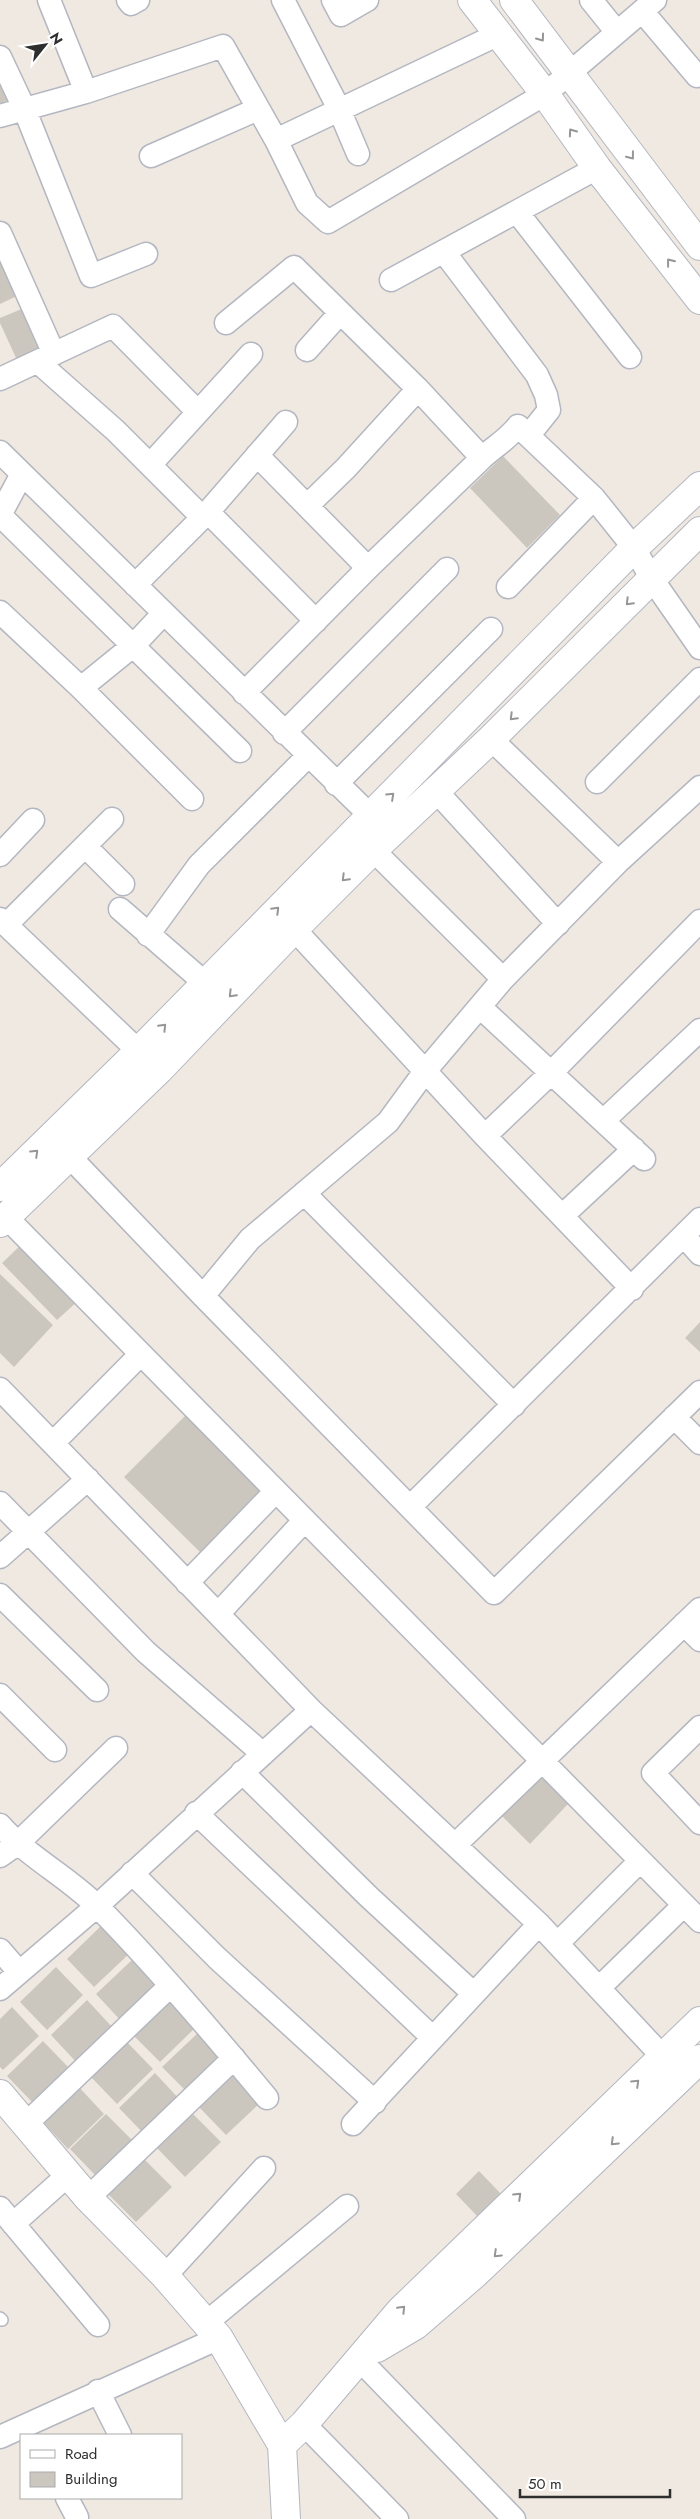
<svg xmlns="http://www.w3.org/2000/svg" width="700" height="2519" viewBox="0 0 700 2519" font-family="Jost,sans-serif">
<rect width="100%" height="100%" fill="#efe9e1"/>
<path fill="#cbc7bf" d="M 0,74 L 12,101 L 0,106 Z
M 0,252 L 19,295 L 0,304 Z
M 24,308 L 42,349 L 17,360 L 0,323 L 0,318 Z
M 503,456 L 560,515 L 527,548 L 470,488 Z
M 23,1243 L 79,1300 L 57,1320 L 2,1263 Z
M 0,1274 L 53,1325 L 14,1367 L 0,1353 Z
M 700,1322 L 700,1352 L 685,1338 Z
M 188,1413 L 265,1491 L 202,1554 L 124,1477 Z
M 542,1776 L 568,1804 L 530,1844 L 502,1816 Z
M 103,1924 L 131,1952 L 94,1987 L 67,1959 Z
M 132,1960 L 160,1988 L 123,2023 L 96,1994 Z
M 56,1967 L 83,1995 L 47,2030 L 20,2002 Z
M 168,1999 L 196,2027 L 160,2062 L 132,2034 Z
M 87,2000 L 114,2029 L 78,2064 L 51,2035 Z
M 12,2007 L 39,2036 L 3,2070 L 0,2067 L 0,2019 Z
M 199,2032 L 226,2060 L 190,2095 L 162,2067 Z
M 43,2041 L 70,2069 L 34,2104 L 7,2076 Z
M 126,2041 L 153,2069 L 117,2104 L 90,2076 Z
M 235,2072 L 262,2101 L 226,2135 L 199,2107 Z
M 155,2073 L 182,2102 L 146,2136 L 119,2108 Z
M 77,2085 L 104,2114 L 68,2149 L 41,2120 Z
M 106,2114 L 134,2142 L 97,2177 L 70,2149 Z
M 193,2114 L 221,2142 L 185,2177 L 157,2148 Z
M 144,2159 L 172,2187 L 136,2222 L 108,2194 Z
M 479,2171 L 501,2194 L 478,2217 L 456,2194 Z"/>
<g fill="none" stroke-linecap="round" stroke-linejoin="round">
<g stroke="#b4b7c1" stroke-width="14">
<path id="service" d="M 0,2318 L 2,2320"/>
</g>
<g stroke="#b4b7c1" stroke-width="25">
<path id="minor" d="M 49,0 L 86,92
M 128,0 L 131,4 L 138,0
M 283,0 L 339,109 L 358,154
M 333,0 L 341,15 L 367,0
M 591,0 L 616,31
M 642,11 L 697,76
M 0,57 L 24,108 L 91,276 L 146,254
M 0,116 L 86,92 L 223,46 L 276,140 L 307,203 L 328,222 L 545,94 L 655,0
M 276,140 L 499,34
M 151,156 L 258,109
M 517,212 L 630,357
M 0,233 L 54,354
M 444,252 L 537,375 L 546,395 L 549,410 L 529,435
M 391,280 L 597,168
M 226,323 L 294,267 L 418,389 L 482,458
M 307,350 L 340,313
M 38,362 L 116,431 L 202,517
M 0,379 L 113,326 L 197,411
M 0,452 L 383,828
M 257,455 L 368,568
M 150,465 L 251,354
M 307,506 L 346,468 L 418,389
M 208,512 L 316,621
M 0,515 L 240,751
M 0,515 L 22,474
M 135,585 L 208,512 L 286,422
M 508,587 L 594,498
M 0,612 L 81,688 L 192,799
M 81,688 L 134,645 L 163,614
M 244,693 L 368,568 L 482,458 C 494,447 508,439 518,426 L 594,498 L 634,548 L 652,579 L 700,648
M 284,733 L 447,569
M 491,739 L 618,862
M 597,782 L 700,679
M 336,784 L 491,629
M 437,792 L 558,924
M 85,846 L 123,884
M 373,850 L 503,979
M 0,855 L 33,820
M 120,909 L 205,983
M 0,919 L 151,1063
M 6,925 L 112,819
M 294,929 L 485,1136 L 632,1289
M 148,935 L 199,865 L 308,756
M 480,1007 L 644,1159
M 603,1121 L 700,1030
M 485,1136 L 551,1073 L 700,921
M 70,1157 L 203,1296 L 494,1593 L 700,1392
M 304,1193 L 514,1405
M 562,1216 L 634,1149
M 6,1217 L 700,1921
M 684,1236 L 700,1254
M 203,1296 L 250,1239 L 388,1122 L 426,1070 L 503,979 L 618,862 L 700,787
M 0,1389 L 311,1710 L 539,1924 L 675,2070
M 674,1417 L 700,1443
M 53,1443 L 140,1355
M 0,1503 L 146,1652 L 263,1754
M 410,1507 L 700,1219
M 0,1557 L 88,1479
M 187,1583 L 275,1492
M 0,1595 L 97,1690
M 218,1614 L 304,1521
M 684,1624 L 700,1640
M 0,1695 L 55,1750
M 700,1727 L 653,1773 L 700,1823
M 242,1772 L 369,1897 L 474,1994
M 196,1813 L 433,2038
M 0,1825 C 30,1859 69,1877 99,1908 C 158,1968 213,2033 267,2098
M 455,1845 L 700,1609
M 0,1856 L 17,1844 L 116,1748
M 132,1873 L 217,1958 L 375,2102
M 558,1943 L 640,1861
M 0,1950 L 19,1972
M 600,1987 L 684,1905
M 0,1989 L 97,1906 L 311,1710
M 26,2124 L 170,1986
M 353,2124 L 539,1924
M 88,2198 L 234,2058
M 0,2208 L 98,2325
M 13,2224 L 68,2175
M 165,2276 L 264,2168
M 206,2323 L 347,2206
M 359,2359 L 514,2519
M 98,2391 L 120,2435
M 304,2424 L 397,2519
M 0,2437 L 219,2338
M 67,2498 L 77,2517"/>
</g>
<g stroke="#b4b7c1" stroke-width="30">
<path id="tertiary" d="M 472,0 L 545,94 L 597,168 L 700,300
M 514,0 L 700,246
M 0,1187 L 139,1051 L 634,548 L 700,486
M 0,1223 L 159,1070 L 294,929 L 373,850 L 491,739 L 700,531
M 0,2094 L 88,2198 L 165,2276 L 219,2338 L 282,2445 L 286,2519
M 377,2348 L 416,2325 L 476,2273 L 700,2059
M 282,2445 L 304,2424 L 400,2311 L 700,2021"/>
</g>
<use href="#service" stroke="#fff" stroke-width="11"/>
<use href="#minor" stroke="#fff" stroke-width="22"/>
<use href="#tertiary" stroke="#fff" stroke-width="28"/>
</g>
<defs><path id="oneway-chevron" d="M-2-3.5L2.5 0L-2 3.5" fill="none" stroke-width="1.6" stroke-linecap="round" stroke-linejoin="round" transform="scale(1.25)"/></defs>
<g stroke="#969696">
<use href="#oneway-chevron" transform="translate(541 38) rotate(54)"/>
<use href="#oneway-chevron" transform="translate(572 132) rotate(-125)"/>
<use href="#oneway-chevron" transform="translate(631 156) rotate(52)"/>
<use href="#oneway-chevron" transform="translate(670 262) rotate(-128)"/>
<use href="#oneway-chevron" transform="translate(629 602) rotate(135)"/>
<use href="#oneway-chevron" transform="translate(513 717) rotate(135)"/>
<use href="#oneway-chevron" transform="translate(391 796) rotate(-43)"/>
<use href="#oneway-chevron" transform="translate(345 878) rotate(135)"/>
<use href="#oneway-chevron" transform="translate(276 910) rotate(-45)"/>
<use href="#oneway-chevron" transform="translate(232 994) rotate(134)"/>
<use href="#oneway-chevron" transform="translate(163 1027) rotate(-46)"/>
<use href="#oneway-chevron" transform="translate(35 1153) rotate(-44)"/>
<use href="#oneway-chevron" transform="translate(636 2083) rotate(-44)"/>
<use href="#oneway-chevron" transform="translate(614 2142) rotate(136)"/>
<use href="#oneway-chevron" transform="translate(518 2196) rotate(-44)"/>
<use href="#oneway-chevron" transform="translate(497 2254) rotate(136)"/>
<use href="#oneway-chevron" transform="translate(402 2309) rotate(-46)"/>
</g>
<rect x="20" y="2434" width="162" height="65" fill="#ffffff" stroke="#ababab"/>
<rect x="30" y="2450" width="25" height="8" fill="#ffffff" stroke="#ababab"/>
<text x="65" y="2459" font-size="15" fill="#2e2e2e">Road</text>
<rect x="30" y="2472" width="25" height="15" fill="#cbc7bf" stroke="#ababab"/>
<text x="65" y="2484" font-size="15" fill="#2e2e2e">Building</text>
<g transform="translate(45 45) rotate(60)" stroke="#ffffff" stroke-width="4" paint-order="stroke">
<path d="M0-4L9 19L0 12L-9 19Z" fill="#2e2e2e"/>
<text y="-8" font-size="14" font-weight="bold" text-anchor="middle" fill="#2e2e2e">N</text>
</g>
<path d="M520 2489v8h150v-8" fill="none" stroke="#2e2e2e" stroke-width="2.5"/>
<text x="528" y="2489" font-size="15" fill="#2e2e2e" stroke="#ffffff" stroke-width="4" paint-order="stroke">50 m</text>
</svg>
